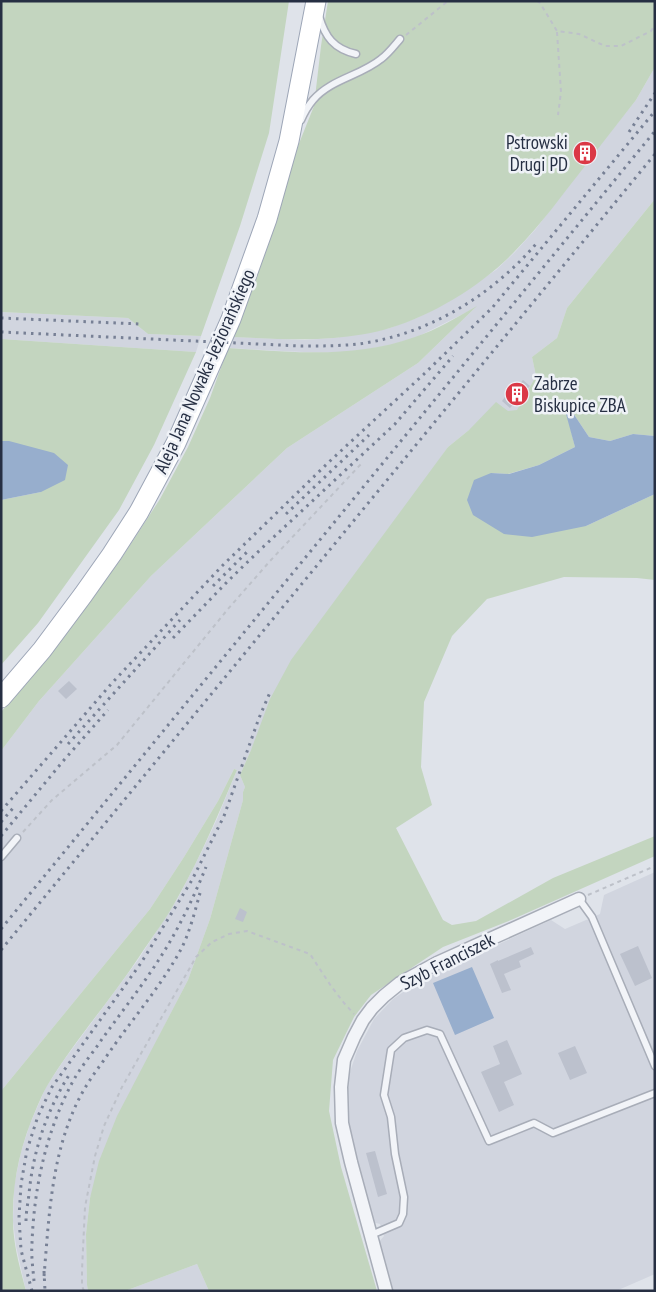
<svg xmlns="http://www.w3.org/2000/svg" width="656" height="1292" viewBox="0 0 656 1292" font-family="'PT Sans Narrow',sans-serif">
<rect width="100%" height="100%" fill="#dfe3ea"/>
<path fill="#d1d5df" d="M 655,67 L 655,199 L 567,308 L 557,338 L 532,357 L 536,376 L 517,411 L 508,411 L 469,430 L 448,447 L 251,750 L 240,775 L 245,787 L 243,792 L 243,800 L 210,919 L 188,980 L 158,1038 L 90,1198 L 86,1234 L 87,1285 L 88,1291 L 26,1291 L 16,1246 L 13,1221 L 14,1186 L 21,1152 L 30,1124 L 46,1087 L 64,1060 L 138,960 L 178,898 L 201,853 L 217,819 L 237,770 L 234,769 L 218,801 L 184,857 L 150,909 L 1,1091 L 1,751 L 39,701 L 151,576 L 287,448 L 418,363 L 475,308 L 417,337 L 391,345 L 363,350 L 337,353 L 303,352 L 228,348 L 231,337 L 305,340 L 334,338 L 390,328 L 419,317 L 444,304 L 496,270 L 515,252 L 535,230 L 584,166 L 573,157 L 585,142 L 596,150 L 636,100 Z
M 1,312 L 128,318 L 148,334 L 201,336 L 196,352 L 1,339 Z
M 655,872 L 655,1274 L 616,1291 L 392,1291 L 378,1243 L 384,1236 L 380,1224 L 372,1222 L 347,1123 L 346,1084 L 357,1051 L 374,1019 L 393,999 L 421,980 L 551,920 L 565,929 L 600,914 L 604,895 Z
M 197,1264 L 209,1291 L 125,1291 Z"/>
<path fill="#c3d5bf" d="M 1,1 L 289,1 L 269,133 L 240,226 L 201,336 L 148,334 L 128,318 L 1,312 Z
M 328,1 L 655,1 L 655,67 L 636,100 L 597,150 L 585,142 L 574,157 L 585,166 C 562,195 541,225 515,251 C 484,284 433,315 390,328 C 372,334 352,336 334,338 C 300,341 265,338 231,337 L 267,249 L 284,181 L 314,106 L 321,46 Z
M 655,199 L 655,436 L 633,434 L 610,441 L 589,437 L 571,410 L 567,414 L 575,447 L 539,465 L 508,474 L 491,473 L 586,526 L 655,494 L 655,580 L 637,578 L 564,577 L 487,599 L 452,636 L 424,702 L 421,767 L 432,805 L 396,828 L 443,920 L 452,925 L 476,921 L 553,878 L 655,836 L 655,856 L 511,920 L 443,947 L 371,995 L 354,1017 L 333,1060 L 329,1111 L 341,1167 L 377,1291 L 209,1291 L 197,1264 L 125,1291 L 88,1291 L 87,1285 L 86,1234 L 90,1198 L 99,1161 L 117,1116 L 188,980 L 210,919 L 243,800 L 243,792 L 245,787 L 240,775 L 251,750 L 270,699 L 291,660 L 448,447 L 469,430 L 496,402 L 508,411 L 517,410 L 536,376 L 532,357 L 557,338 L 567,308 Z
M 477,306 L 418,363 L 287,448 L 151,576 L 39,701 L 1,751 L 1,712 L 63,638 L 123,556 L 160,499 L 188,447 L 210,398 L 228,348 C 292,352 354,359 415,337 C 437,330 457,317 477,306 Z
M 1,339 L 196,352 L 154,445 L 119,510 L 38,623 L 1,665 L 1,500 L 41,492 L 9,441 L 1,441 Z
M 234,769 L 237,770 C 219,813 201,856 178,897 C 167,918 152,937 139,957 C 110,1001 74,1041 47,1086 C 43,1093 40,1100 37,1107 C 21,1143 12,1181 13,1220 C 13,1244 20,1268 26,1291 L 1,1291 L 1,1091 L 150,909 L 184,857 L 218,801 Z"/>
<path fill="#97aecd" d="M 571,410 L 589,437 L 610,441 L 633,434 L 655,436 L 655,494 L 586,526 L 532,537 L 504,534 L 473,515 L 467,500 L 474,480 L 491,473 L 509,474 L 539,465 L 575,447 L 566,414 Z
M 1,441 L 9,441 L 54,453 L 68,465 L 65,480 L 41,492 L 1,500 Z
M 472,967 L 494,1018 L 455,1035 L 433,983 Z"/>
<path fill="#bcc1cd" d="M 586,145 L 593,151 L 584,161 L 577,155 Z
M 523,380 L 530,386 L 510,408 L 502,401 L 508,393 L 510,395 Z
M 69,681 L 77,689 L 66,699 L 58,691 Z
M 240,908 L 247,912 L 243,922 L 235,919 Z
M 638,946 L 652,978 L 635,986 L 620,954 Z
M 531,947 L 534,954 L 519,961 L 521,967 L 504,974 L 511,990 L 502,993 L 490,964 L 498,960 L 498,961 Z
M 507,1040 L 522,1074 L 504,1082 L 514,1105 L 499,1112 L 481,1072 L 500,1064 L 493,1046 Z
M 575,1046 L 587,1073 L 570,1080 L 558,1053 Z
M 375,1151 L 387,1194 L 378,1197 L 366,1153 Z"/>
<g fill="none" stroke-linecap="round" stroke-linejoin="round">
<g stroke="#a8adb8" stroke-width="9">
<path id="service" d="M 319,16 C 325,37 334,49 356,54
M 301,120 C 304,113 308,106 313,100 C 331,79 360,76 381,59 C 388,54 394,46 400,39
M 1,857 L 17,838
M 579,899 L 592,917 L 655,1066
M 371,1235 L 399,1223 L 403,1214 L 404,1197 L 395,1154 L 391,1117 L 384,1095 L 391,1050 L 404,1038 L 427,1030 L 440,1034 L 489,1141 L 534,1123 L 553,1133 L 655,1093"/>
</g>
<g stroke="#a8adb8" stroke-width="15">
<path id="minor" d="M 386,1291 L 351,1162 L 342,1123 L 341,1087 L 344,1060 L 354,1037 L 363,1020 L 372,1008 L 384,996 L 400,983 L 437,963 L 579,899"/>
</g>
<g stroke="#9da6b7" stroke-width="21">
<path id="primary" d="M 1,698 L 42,650 L 83,595 L 112,554 L 139,512 L 176,443 L 231,319 L 267,219 L 289,141 L 316,1"/>
</g>
<path stroke="#bdc1c9" stroke-width="2" stroke-dasharray="4 4" stroke-linecap="butt" d="M 537,1 L 540,3 L 557,31 L 579,34 L 605,46 L 621,46 L 651,31 L 655,25
M 557,32 L 561,92 L 558,115
M 406,35 L 448,1
M 23,832 L 52,800 L 117,745 L 228,609 L 270,561 L 362,463
M 588,895 L 655,866
M 84,1291 L 82,1286 L 82,1270 L 85,1207 L 95,1156 L 104,1126 L 122,1087 L 196,957 L 212,942 L 229,934 L 247,931 L 310,954 L 331,986 L 344,1003 L 354,1014"/>
<use href="#service" stroke="#f2f4f8" stroke-width="6"/>
<use href="#minor" stroke="#f2f4f8" stroke-width="12"/>
<use href="#primary" stroke="#fff" stroke-width="19"/>
<path stroke="#778095" stroke-width="3" stroke-dasharray="2.5 5" stroke-linecap="butt" d="M 629,132 L 655,93
M 1,318 L 140,324
M 1,332 L 301,346 C 321,346 340,346 359,344 C 429,334 491,296 536,244
M 286,514 L 369,435
M 213,586 L 247,552
M 173,638 L 227,582 L 262,548 L 395,424 L 453,356
M 68,744 L 180,620
M 1,811 L 112,683 L 222,566 L 330,461 L 424,374 L 492,308 L 655,111
M 1,822 L 14,807
M 1,836 L 64,760 L 108,710
M 1,929 L 655,131
M 1,950 L 655,154
M 26,1221 C 26,1212 28,1203 29,1194 C 33,1151 47,1109 71,1072
M 44,1271 L 45,1291
M 44,1276 C 49,1218 51,1159 76,1105 C 83,1090 92,1076 102,1063 C 127,1025 158,991 180,951 C 189,935 195,911 200,893
M 34,1281 C 33,1269 31,1256 32,1243 C 34,1188 46,1132 72,1083 C 80,1068 91,1055 100,1042 C 119,1015 140,989 158,961 C 177,932 193,899 206,867
M 32,1291 L 21,1250 L 19,1217 L 21,1184 L 27,1150 L 38,1116 L 52,1087 L 141,963 L 192,880 L 224,816 L 259,718 L 271,690"/>
</g>
<defs>
<g id="building-disc" transform="scale(1.25)"><circle r="9.5" fill="#db3846" stroke="#eff2f7"/><path d="M-4-6H4V6H1V3H-1V6H-4ZM-2.5-4.3h1.7v1.8h-1.7ZM.8-4.3h1.7v1.8H.8ZM-2.5-1h1.7V.8h-1.7ZM.8-1h1.7V.8H.8Z" fill="#fff"/></g>
</defs>
<g fill-rule="evenodd">
<use href="#building-disc" x="585" y="153"/>
<use href="#building-disc" x="517" y="394"/>
</g>
<g text-anchor="middle" stroke-width="5" stroke-linejoin="round" paint-order="stroke">
<g font-size="19" fill="#262f43" stroke="#eff2f7" text-anchor="end">
<text x="568" y="149">Pstrowski<tspan x="568" dy="22">Drugi PD</tspan></text>
<text x="534" y="390" text-anchor="start">Zabrze<tspan x="534" dy="22">Biskupice ZBA</tspan></text>
</g>
<g font-size="19" fill="#262f43" stroke="#eff2f7">
<text transform="translate(204 371) rotate(-66)" y="7">Aleja Jana Nowaka-Jeziorańskiego</text>
<text transform="translate(447 961) rotate(-27)" y="7">Szyb Franciszek</text>
</g>
</g>
<rect width="656" height="1292" fill="none" stroke="#262f43" stroke-width="5"/>
</svg>
